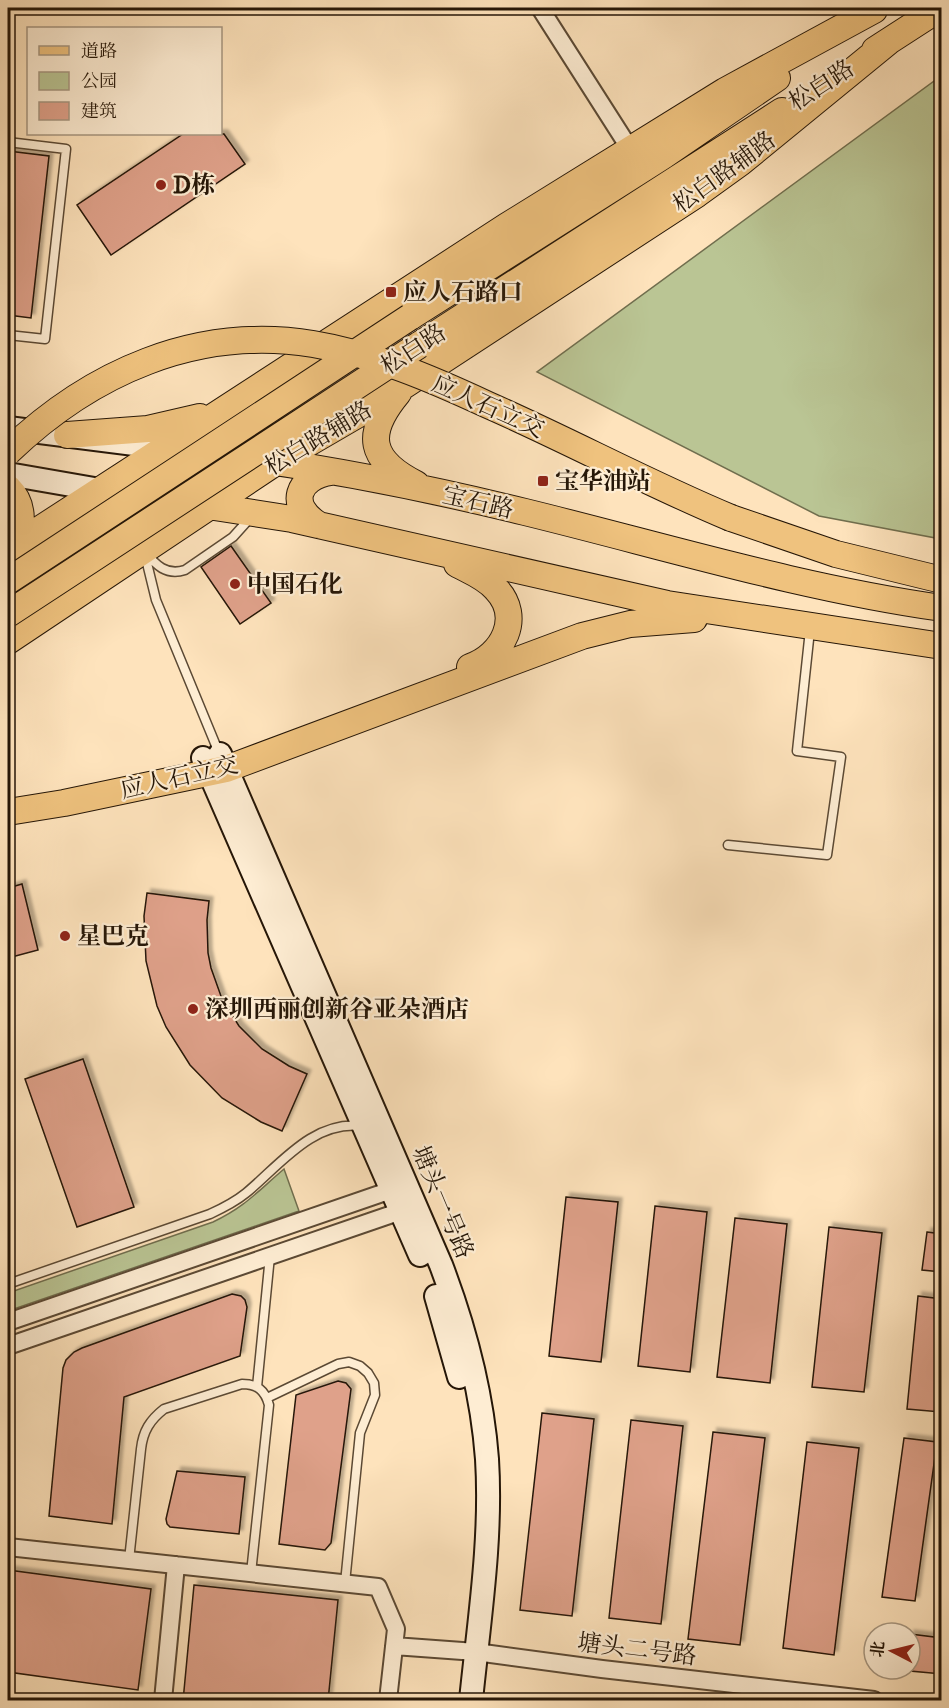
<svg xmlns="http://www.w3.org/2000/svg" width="949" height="1708" viewBox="0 0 949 1708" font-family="'IM FELL DW Pica','Noto Serif SC',serif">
<defs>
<filter id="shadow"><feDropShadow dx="4" dy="-4" stdDeviation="1.5" flood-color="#0004"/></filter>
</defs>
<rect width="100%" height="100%" fill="#fee3bc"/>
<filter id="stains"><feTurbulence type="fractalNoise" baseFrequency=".00333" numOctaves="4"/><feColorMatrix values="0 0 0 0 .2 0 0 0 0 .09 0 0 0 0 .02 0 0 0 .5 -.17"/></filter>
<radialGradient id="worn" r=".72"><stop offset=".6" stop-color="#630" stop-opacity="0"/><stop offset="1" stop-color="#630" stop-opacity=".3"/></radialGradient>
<path fill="#bac594" stroke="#706e4e" stroke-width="1.5" d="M 941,76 L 941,539 L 819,516 L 537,372 Z
M 284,1169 L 299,1211 L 8,1311 L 8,1293 L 213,1222 C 245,1207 258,1191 284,1169 Z"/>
<path fill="#dfa18a" stroke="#251607" stroke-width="1.5" filter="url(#shadow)" d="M 183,134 L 224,134 L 245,164 L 111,255 L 77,205 Z
M 8,151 L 49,156 L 31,318 L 8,315 Z
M 231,546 L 271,603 L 240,624 L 201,567 Z
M 22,884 L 38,950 L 8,958 L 8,888 Z
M 147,893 L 209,901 L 207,920 L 208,953 L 211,968 L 222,999 L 239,1026 L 262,1049 L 289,1066 L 307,1074 L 282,1131 L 261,1122 L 222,1098 L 190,1065 L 166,1027 L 157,1006 L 146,961 L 144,916 Z
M 83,1059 L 134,1207 L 77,1227 L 25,1079 Z
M 566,1197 L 618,1202 L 601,1362 L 549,1356 Z
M 655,1206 L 707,1212 L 690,1372 L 638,1366 Z
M 735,1218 L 787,1224 L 770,1383 L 717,1377 Z
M 829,1227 L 882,1233 L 864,1392 L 812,1387 Z
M 927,1232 L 942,1234 L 942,1272 L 922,1270 Z
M 232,1294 L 241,1296 L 245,1300 L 247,1307 L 240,1356 L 124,1397 L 112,1524 L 49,1516 L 63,1368 L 66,1360 L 74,1352 L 82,1348 Z
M 918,1296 L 942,1299 L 941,1412 L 907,1409 Z
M 338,1381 L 346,1383 L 351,1389 L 331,1543 L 325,1550 L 279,1544 L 296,1395 Z
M 542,1413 L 594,1419 L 572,1616 L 520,1610 Z
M 631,1420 L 683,1426 L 661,1624 L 609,1618 Z
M 713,1432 L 765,1438 L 740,1645 L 688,1639 Z
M 904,1438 L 937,1442 L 915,1601 L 882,1597 Z
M 807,1442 L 859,1448 L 834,1655 L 783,1648 Z
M 177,1471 L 245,1477 L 239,1534 L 170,1527 L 167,1524 L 166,1519 Z
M 8,1570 L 151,1589 L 138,1690 L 8,1672 Z
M 194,1585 L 338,1600 L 328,1701 L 183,1701 Z
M 910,1634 L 942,1638 L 942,1674 L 910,1671 Z"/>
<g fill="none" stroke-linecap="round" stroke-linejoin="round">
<g stroke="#5b4934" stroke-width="11">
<path id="lane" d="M 8,142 L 66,149 L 45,339 L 8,335
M 145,552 C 156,565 166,576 185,570 L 233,537 L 251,517
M 145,555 L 156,600 L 219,753
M 728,845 L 827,855 L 841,757 L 797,751 L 810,630
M 8,1284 L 210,1214 C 223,1208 235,1202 246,1193 C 280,1165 312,1121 361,1126
M 257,1387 L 270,1256
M 267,1398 L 338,1364 L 349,1362 L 360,1366 L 368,1373 L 374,1383 L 375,1395 L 360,1433 L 345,1583
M 129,1560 L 141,1449 C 143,1431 150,1420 164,1409 L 242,1384 C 257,1384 265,1390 269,1405 L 251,1573"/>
</g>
<g stroke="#5b4934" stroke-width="20">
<path id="street" d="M 540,8 L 630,149
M 8,1322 L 400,1187
M 8,1346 L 410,1208
M 8,1547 L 378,1587 L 396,1629 L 388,1700
M 394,1646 L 476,1652 L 602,1669 L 874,1700
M 163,1700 L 176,1565"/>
</g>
<g stroke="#251607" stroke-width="26">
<path id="secondary" d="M 8,428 L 166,448
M 8,474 L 100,490
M 220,754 L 441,1265 C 465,1328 482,1392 487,1459 C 492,1539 479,1621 471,1700
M 203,758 L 420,1255
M 436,1296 L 459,1377"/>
</g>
<g stroke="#251607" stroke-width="28">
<path id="primary" d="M 875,50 L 940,8
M 410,317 L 663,156 L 777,78
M 419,345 L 782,111
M 398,393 C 364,434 369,460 416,484
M 67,435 L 148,429 L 200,417
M 190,451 C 302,463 415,485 525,512 C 664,546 800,588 942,608
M 8,488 C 25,505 25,531 8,548
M 124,493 L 292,519 L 667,604 L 942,646
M 731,518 L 836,554 L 942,580
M 319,525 C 287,506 297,477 331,472
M 8,550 L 507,226 L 725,91 L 874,10
M 457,564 C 470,571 486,577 496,589 C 523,617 503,656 470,667
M 8,641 L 276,462 L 374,405 L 697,194 L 740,163 L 888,42
M 8,812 L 64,803 L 226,769 L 582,636 L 630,624 L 694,619"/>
</g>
<use href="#lane" stroke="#feedd3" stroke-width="8"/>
<use href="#street" stroke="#feedd3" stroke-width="16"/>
<use href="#secondary" stroke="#feedd3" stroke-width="22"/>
<use href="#primary" stroke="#efc27e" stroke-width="26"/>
<g stroke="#251607" stroke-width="28" stroke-linecap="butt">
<path id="primary-bridge" d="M 8,452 C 90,373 196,325 313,344 C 374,354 432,379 488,405 C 570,441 649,484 731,518
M 8,581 L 410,317
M 8,614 L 419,345"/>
</g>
<use href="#primary-bridge" stroke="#efc27e" stroke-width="26"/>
</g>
<g fill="#8f2418" stroke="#feedd3" stroke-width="2">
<circle cx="161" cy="185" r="6"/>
<rect x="385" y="286" width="12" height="12" rx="3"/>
<rect x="537" y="475" width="12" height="12" rx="3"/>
<circle cx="235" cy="584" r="6"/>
<circle cx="65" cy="936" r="6"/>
<circle cx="193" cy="1009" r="6"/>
</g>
<g text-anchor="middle" stroke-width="4.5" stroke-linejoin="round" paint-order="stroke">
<g font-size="24" fill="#251607" stroke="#feedd3">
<text transform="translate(821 85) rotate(-33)" y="8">松白路</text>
<text transform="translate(724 172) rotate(-36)" y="8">松白路辅路</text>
<text transform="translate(413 349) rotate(-33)" y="8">松白路</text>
<text transform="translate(488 406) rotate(24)" y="8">应人石立交</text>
<text transform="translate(318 438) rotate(-31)" y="8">松白路辅路</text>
<text transform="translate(478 502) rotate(13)" y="8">宝石路</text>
<text transform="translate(179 777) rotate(-13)" y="8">应人石立交</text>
<text transform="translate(443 1202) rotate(67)" y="8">塘头一号路</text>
<text transform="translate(637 1649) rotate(7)" y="8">塘头二号路</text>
</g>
<g font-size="24" font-weight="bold" fill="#251607" stroke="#feedd3" text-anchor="start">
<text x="173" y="193">D栋</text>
<text x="403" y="300">应人石路口</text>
<text x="555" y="489">宝华油站</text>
<text x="247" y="592">中国石化</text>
<text x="77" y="944">星巴克</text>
<text x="205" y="1017">深圳西丽创新谷亚朵酒店</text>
</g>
</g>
<rect width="949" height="1708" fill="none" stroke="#fee3bc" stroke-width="30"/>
<rect x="9" y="9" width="931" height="1690" fill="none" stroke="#251607" stroke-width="3"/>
<rect x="15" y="15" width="919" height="1678" fill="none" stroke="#251607" stroke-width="1.5"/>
<rect x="27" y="27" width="195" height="108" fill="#feedd3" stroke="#a79781" stroke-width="1.5"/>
<rect x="39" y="46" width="30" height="9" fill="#efc27e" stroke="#a79781" stroke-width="1.5"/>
<text x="81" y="57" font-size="18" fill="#251607">道路</text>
<rect x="39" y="72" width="30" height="18" fill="#bac594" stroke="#a79781" stroke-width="1.5"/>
<text x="81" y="87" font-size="18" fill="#251607">公园</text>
<rect x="39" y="102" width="30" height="18" fill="#dfa18a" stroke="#a79781" stroke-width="1.5"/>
<text x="81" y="117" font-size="18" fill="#251607">建筑</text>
<g transform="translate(892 1651) rotate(277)"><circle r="28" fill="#feedd3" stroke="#a79781" stroke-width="1.5"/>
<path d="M0-4.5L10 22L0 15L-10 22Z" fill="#8f2418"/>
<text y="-9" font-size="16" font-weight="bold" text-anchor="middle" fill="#251607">北</text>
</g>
<rect width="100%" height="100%" filter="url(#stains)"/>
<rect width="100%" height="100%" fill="url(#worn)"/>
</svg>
